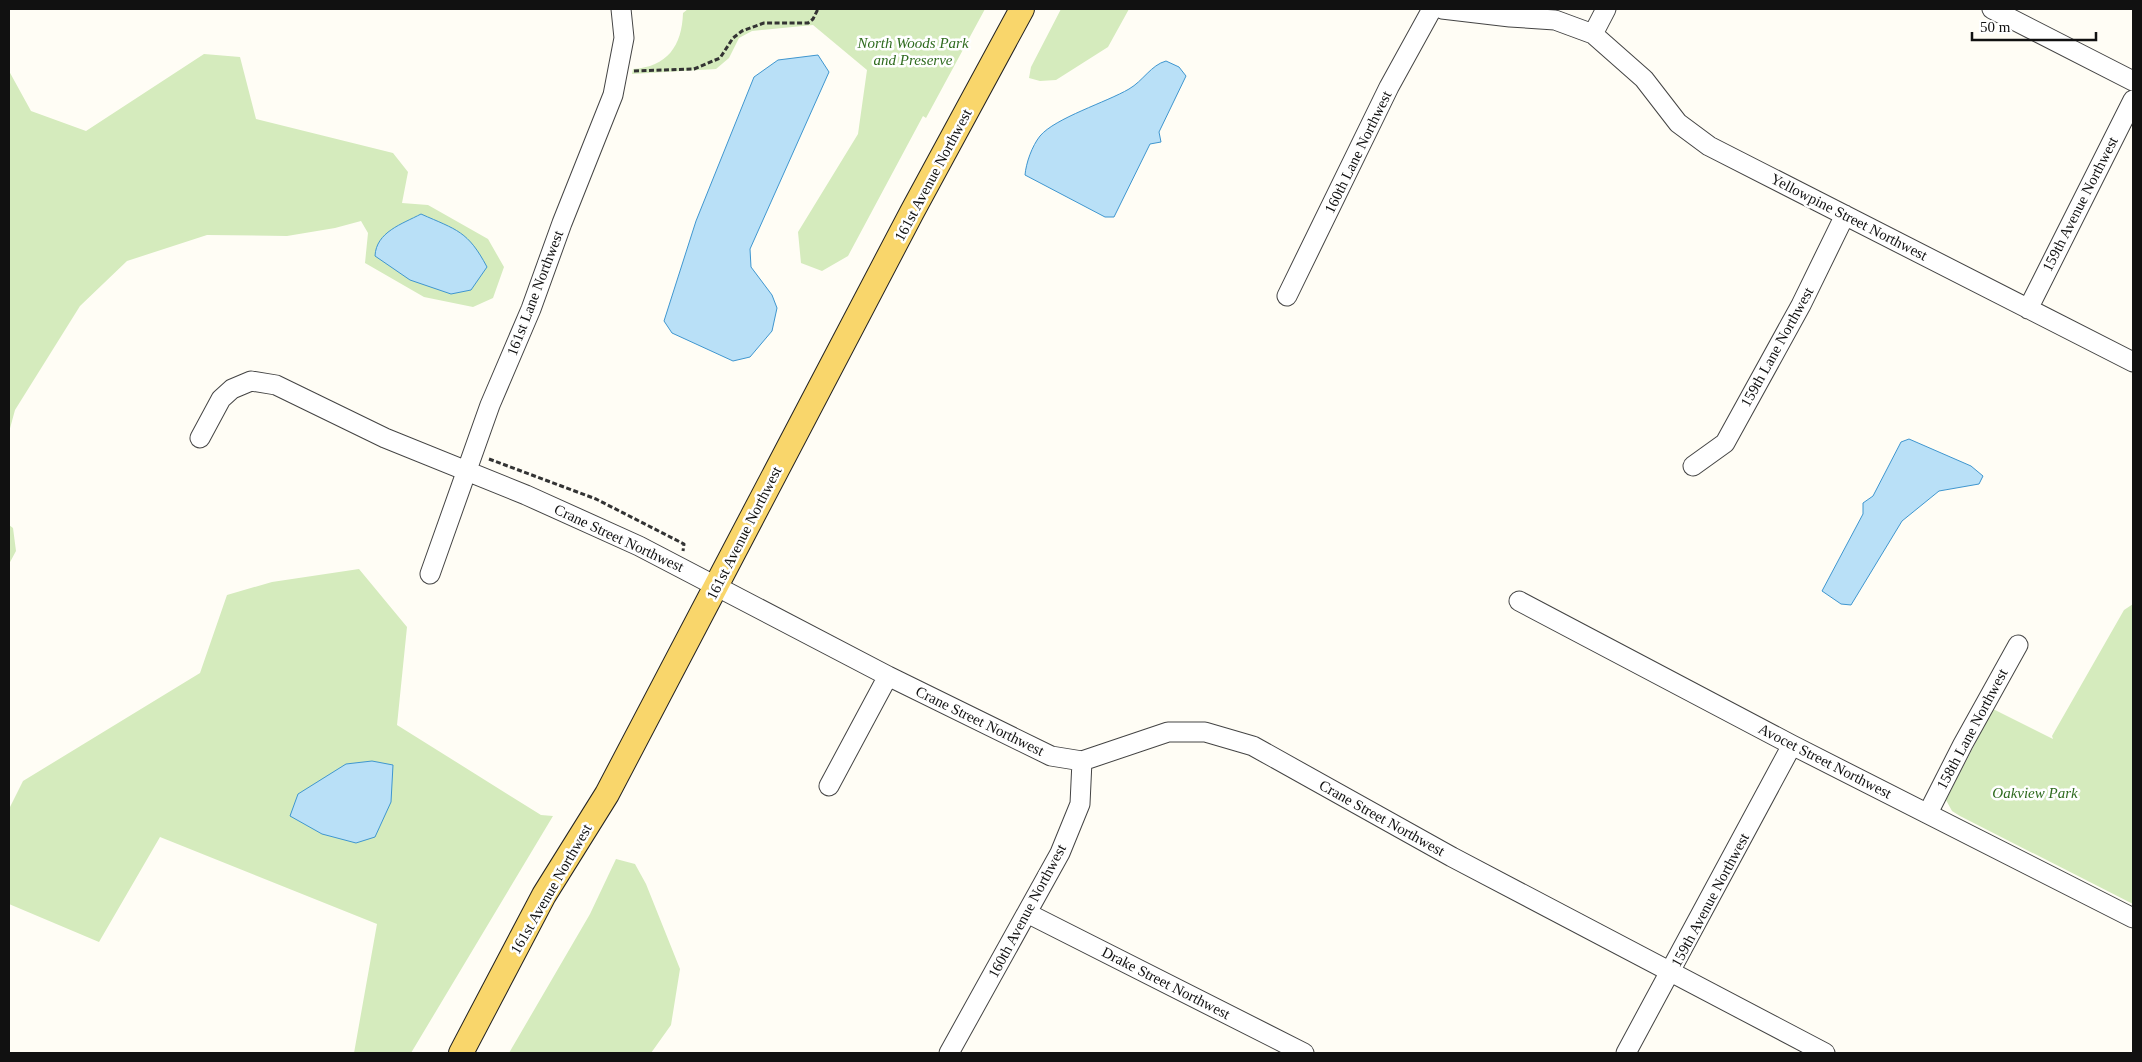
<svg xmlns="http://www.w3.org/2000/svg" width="2142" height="1062" viewBox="0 0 2142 1062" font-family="'Times New Roman',serif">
<rect width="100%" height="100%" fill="#fffdf5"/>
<path fill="#d5ebbd" d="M 688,9 L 985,9 L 926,118 L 923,116 L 848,256 L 822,271 L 801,263 L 798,232 L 858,134 L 867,70 L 813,25 L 752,31 L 739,38 L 729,58 L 716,69 L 632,74 L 633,69 C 667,67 682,46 683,13 Z
M 1061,9 L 1129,9 L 1108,47 L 1056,80 L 1040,81 L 1029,78 L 1031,67 Z
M 204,54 L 240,57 L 256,119 L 393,153 L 408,172 L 402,203 L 428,205 L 488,239 L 504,267 L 493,298 L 473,307 L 424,297 L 365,263 L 368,233 L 361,221 L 335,228 L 287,236 L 207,235 L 127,261 L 80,306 L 15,410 L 9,432 L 9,71 L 31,111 L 86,131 Z
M 9,525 L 13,528 L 16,551 L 9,564 Z
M 359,569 L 407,627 L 397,725 L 541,815 L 553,816 L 411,1053 L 354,1053 L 377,924 L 160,837 L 99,942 L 9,904 L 9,809 L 23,781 L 200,673 L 227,595 L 272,582 Z
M 2133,604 L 2133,904 L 1960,816 L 1952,811 L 1946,800 L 1993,709 L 2053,739 L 2052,736 L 2124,610 Z
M 616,859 L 635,864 L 646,884 L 680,969 L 671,1025 L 651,1053 L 509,1053 L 590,914 Z"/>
<path fill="#b9e0f7" stroke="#3f96cf" d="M 818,55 L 829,72 L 750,249 L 751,267 L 772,295 L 777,308 L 772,331 L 750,357 L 733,361 L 672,333 L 664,321 L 696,221 L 754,77 L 778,60 Z
M 1166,61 L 1179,67 L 1186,76 L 1159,132 L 1161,142 L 1150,144 L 1114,217 L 1105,217 L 1025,175 C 1026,163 1032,146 1040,136 C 1055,118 1107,102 1129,89 C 1143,81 1151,65 1166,61 Z
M 421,214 C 457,230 468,231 487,267 L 471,290 L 451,294 L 410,280 L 375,256 C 376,232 402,224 421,214 Z
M 1909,439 L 1971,466 L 1983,476 L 1979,484 L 1939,491 L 1902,521 L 1851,605 L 1841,604 L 1822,591 L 1863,514 L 1863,503 L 1873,496 L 1901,442 Z
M 372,761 L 393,765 L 391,802 L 375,837 L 356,843 L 322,834 L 290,816 L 298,794 L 346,764 Z"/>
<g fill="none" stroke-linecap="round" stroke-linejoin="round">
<g stroke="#444" stroke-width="21">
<path id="minor" d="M 1442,9 L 1510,17 L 1555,20 L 1593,34 L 1606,9
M 1992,9 L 2133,81
M 1593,34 L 1644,79 L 1678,123 L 1709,146 L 2133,362
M 1287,296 L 1389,87 L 1432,9
M 2028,309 L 2133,100
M 200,438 L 221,399 L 232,389 L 251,381 L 276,385 L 385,438 L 526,495 L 639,546 L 888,676 L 1051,756 L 1082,761 L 1168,732 L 1205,732 L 1253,746 L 1452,857 L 1825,1053
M 1693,466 L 1725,443 L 1801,305 L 1845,215
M 430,574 L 490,405 L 531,309 L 562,223 L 613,95 L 624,38 L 621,9
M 1519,601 L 1792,745 L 2133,918
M 829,786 L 888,676
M 1928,813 L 1963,744 L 2018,645
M 1027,913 L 1304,1053
M 949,1053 L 1060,853 L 1080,804 L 1082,761
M 1626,1053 L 1792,745"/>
</g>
<g stroke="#222" stroke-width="26">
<path id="major" d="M 461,1053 L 544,895 L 607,794 L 912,212 L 1022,9"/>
</g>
<path stroke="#333" stroke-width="3" stroke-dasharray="5 2.5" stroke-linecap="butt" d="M 634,71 L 694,69 L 720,58 L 733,38 L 742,31 L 764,23 L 808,23 L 813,19 L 818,9
M 489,459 L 596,499 L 684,544 L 683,551"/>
<use href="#minor" stroke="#fff" stroke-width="19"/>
<use href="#major" stroke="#f9d66b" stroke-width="24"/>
</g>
<g text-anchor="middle" stroke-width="5" stroke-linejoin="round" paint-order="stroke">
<g font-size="15" font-style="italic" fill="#2f6b1f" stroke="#fff">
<text x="913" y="48">North Woods Park<tspan x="913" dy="17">and Preserve</tspan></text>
<text x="2035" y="798">Oakview Park</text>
</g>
<g font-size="15" fill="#111" stroke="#fff">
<text transform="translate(1358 152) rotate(-64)" y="5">160th Lane Northwest</text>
<text transform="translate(933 175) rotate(-62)" y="5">161st Avenue Northwest</text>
<text transform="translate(2080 204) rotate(-63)" y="5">159th Avenue Northwest</text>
<text transform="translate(1849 217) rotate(27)" y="5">Yellowpine Street Northwest</text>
<text transform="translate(535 293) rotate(-69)" y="5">161st Lane Northwest</text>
<text transform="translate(1777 347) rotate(-61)" y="5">159th Lane Northwest</text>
<text transform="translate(744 533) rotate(-63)" y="5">161st Avenue Northwest</text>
<text transform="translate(619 538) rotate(25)" y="5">Crane Street Northwest</text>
<text transform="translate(980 721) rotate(26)" y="5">Crane Street Northwest</text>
<text transform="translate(1972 729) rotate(-62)" y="5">158th Lane Northwest</text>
<text transform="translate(1825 761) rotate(27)" y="5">Avocet Street Northwest</text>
<text transform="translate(1382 818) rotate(29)" y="5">Crane Street Northwest</text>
<text transform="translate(551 889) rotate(-60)" y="5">161st Avenue Northwest</text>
<text transform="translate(1710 900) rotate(-62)" y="5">159th Avenue Northwest</text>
<text transform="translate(1027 911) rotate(-62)" y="5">160th Avenue Northwest</text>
<text transform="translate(1166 983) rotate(27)" y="5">Drake Street Northwest</text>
</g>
</g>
<rect width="2142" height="1062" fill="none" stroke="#111111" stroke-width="20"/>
<path d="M1972 32v8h124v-8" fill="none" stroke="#111111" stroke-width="2.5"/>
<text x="1980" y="32" font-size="15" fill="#111111" stroke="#ffffff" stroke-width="4" paint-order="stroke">50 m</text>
</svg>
